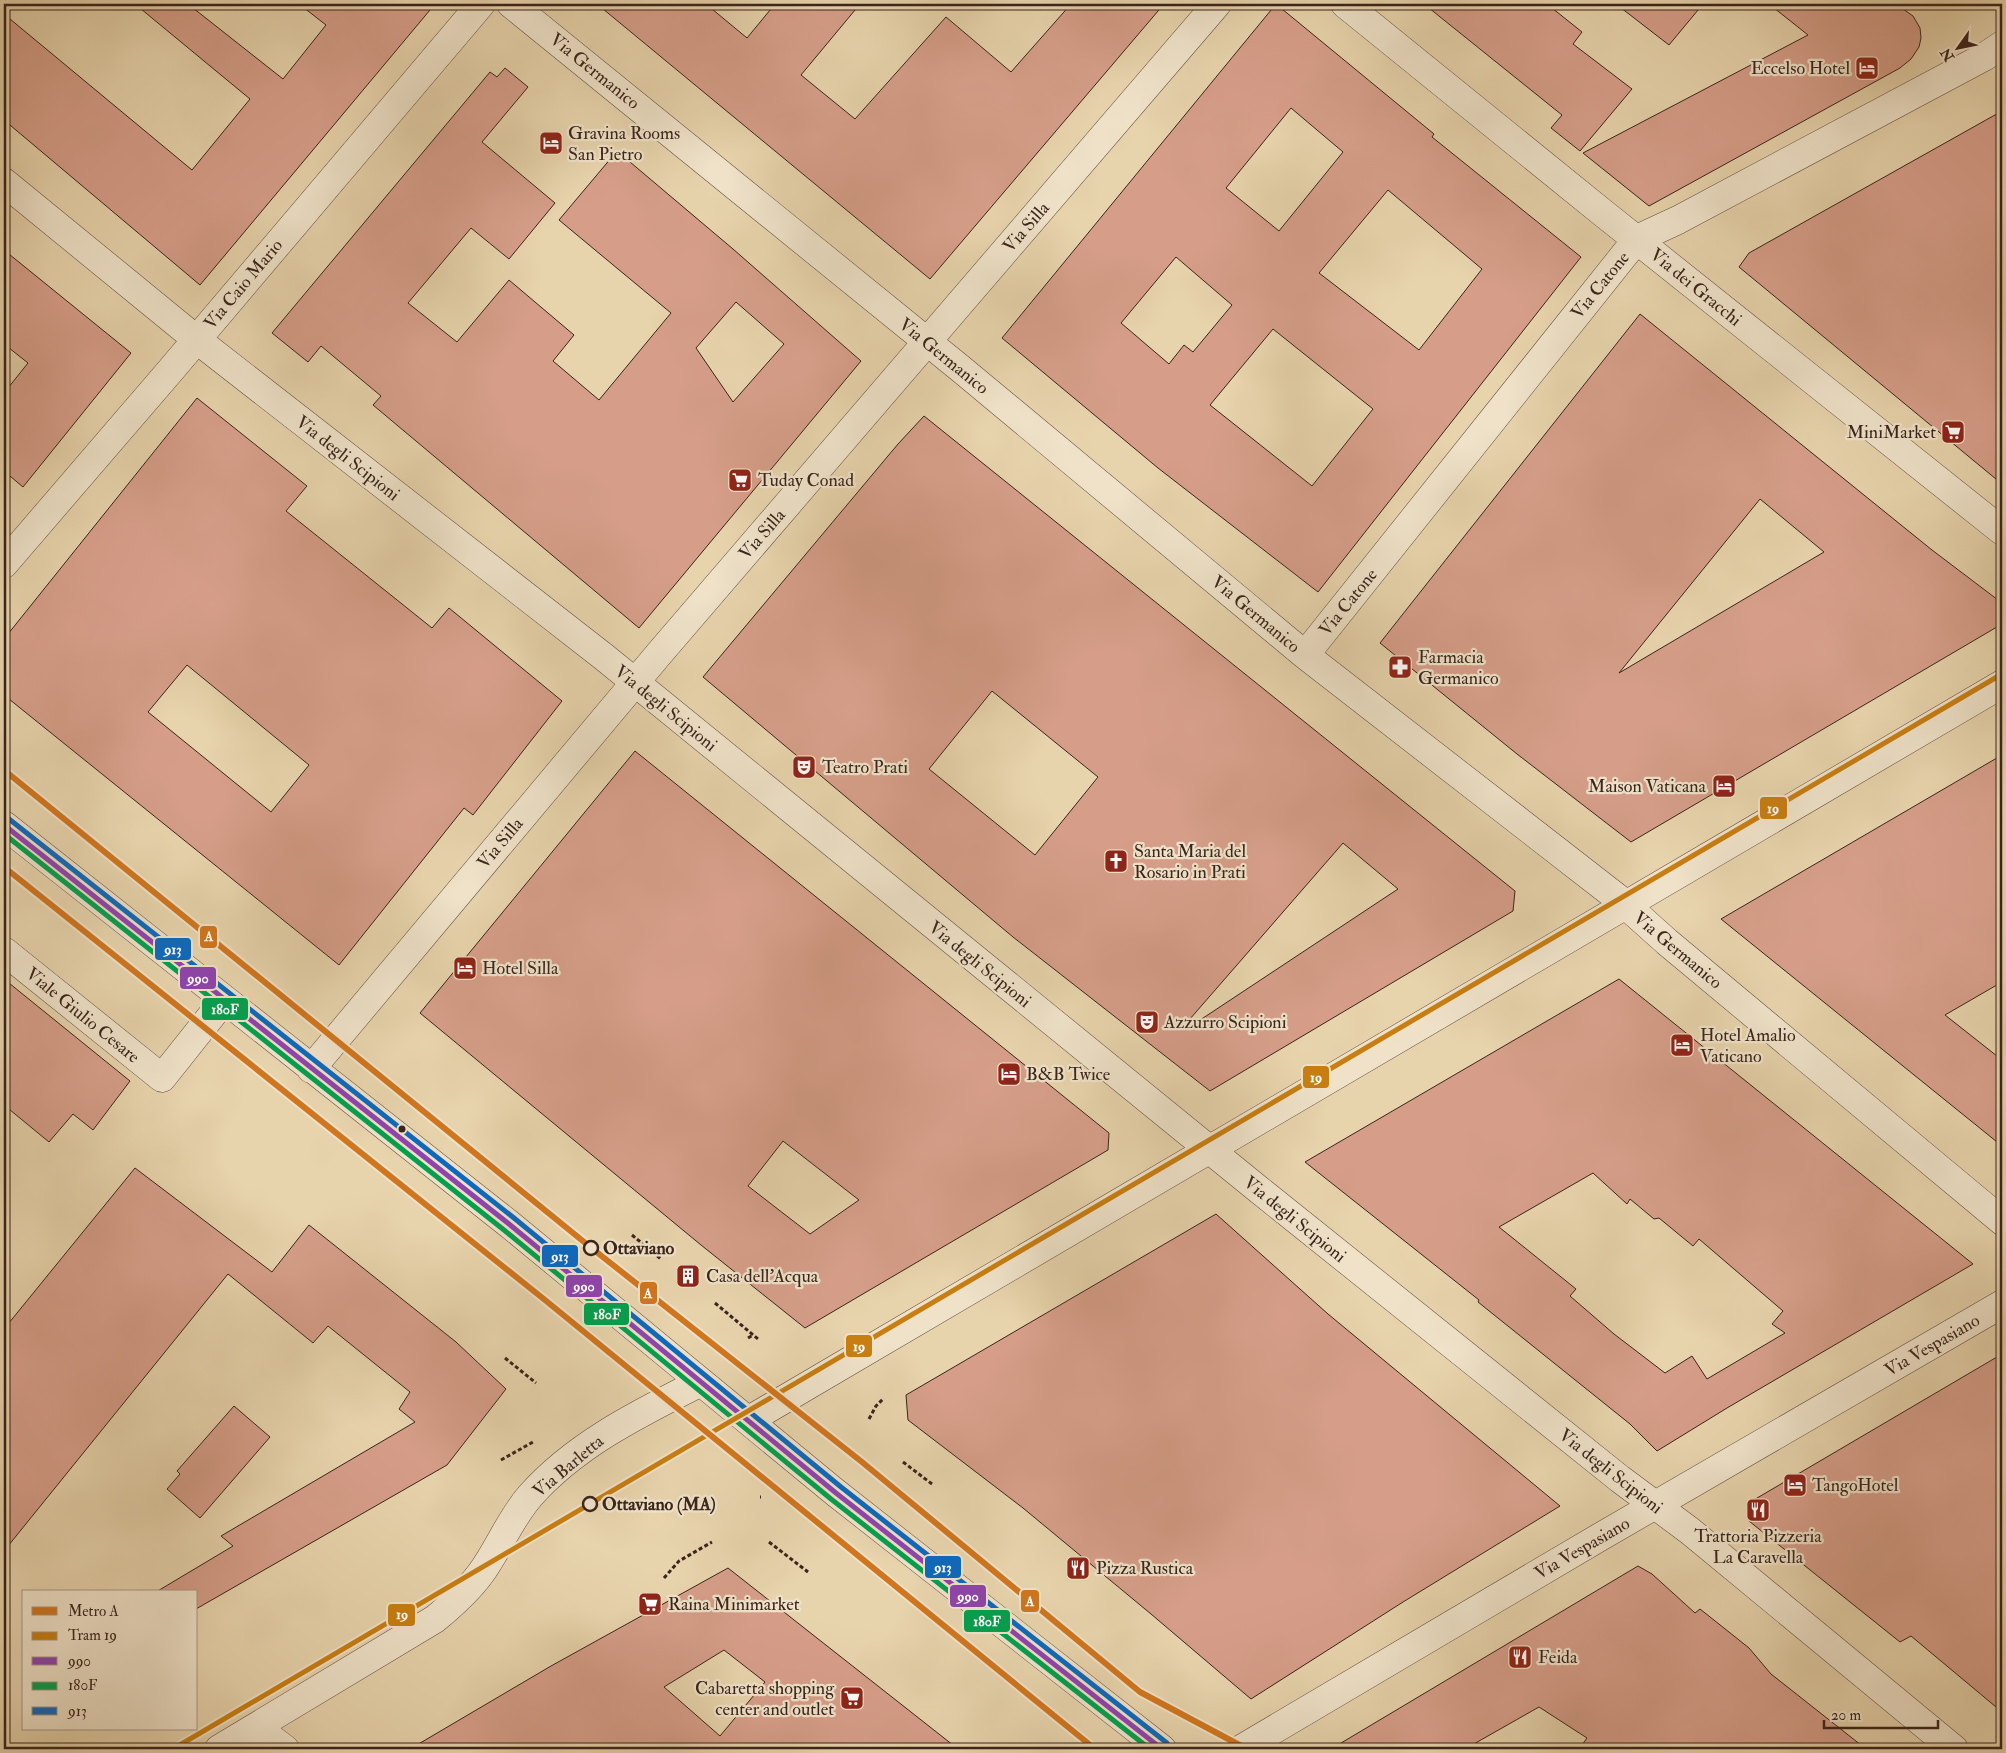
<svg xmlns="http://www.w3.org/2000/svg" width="2006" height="1753" viewBox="0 0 2006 1753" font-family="'IM FELL Double Pica',serif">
<rect width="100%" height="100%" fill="#e7d3ac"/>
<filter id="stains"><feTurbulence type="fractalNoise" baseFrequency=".004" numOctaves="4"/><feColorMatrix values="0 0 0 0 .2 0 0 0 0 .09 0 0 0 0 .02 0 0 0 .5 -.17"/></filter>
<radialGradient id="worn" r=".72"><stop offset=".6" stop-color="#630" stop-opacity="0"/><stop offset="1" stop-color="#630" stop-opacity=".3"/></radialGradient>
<path fill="#d69e89" stroke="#3a241b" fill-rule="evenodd" d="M 135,4 L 188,4 L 283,79 L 326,25 L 299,4 L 435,4 L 200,285 L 4,120 L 4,14 L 192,170 L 250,99 Z
M 597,4 L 706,4 L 747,38 L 775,4 L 860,4 L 801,75 L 855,119 L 946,17 L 1011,72 L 1071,4 L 1164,4 L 930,279 Z
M 1276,4 L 1434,134 L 1432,137 L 1581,257 L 1318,592 L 1158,468 L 1002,338 ZM 1291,108 L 1343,152 L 1279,231 L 1226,188 ZM 1388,190 L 1482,269 L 1419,350 L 1319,273 ZM 1176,257 L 1232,305 L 1193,352 L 1184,345 L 1169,364 L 1121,323 ZM 1273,329 L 1373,409 L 1312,486 L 1210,405 Z
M 1424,4 L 1547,4 L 1582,32 L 1573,44 L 1632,89 L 1580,151 L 1551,128 L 1562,115 Z
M 1616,4 L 1703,4 L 1669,45 Z
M 1769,4 L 1896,4 L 1913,16 L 1920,28 L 1921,38 L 1919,47 L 1911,59 L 1900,68 L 1649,206 L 1583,153 L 1808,35 Z
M 505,68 L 528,87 L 482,142 L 555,203 L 509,259 L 471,228 L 408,303 L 457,342 L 509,280 L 574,335 L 553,361 L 599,400 L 671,313 L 559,220 L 617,151 L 733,249 L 861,361 L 639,628 L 373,405 L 381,396 L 321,346 L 308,362 L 272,333 L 490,72 L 497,77 ZM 736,302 L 784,344 L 733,402 L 696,348 Z
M 2002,111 L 2002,484 L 1739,267 L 1749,253 Z
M 4,250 L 131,353 L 23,487 L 4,471 L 4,393 L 28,363 L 4,344 Z
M 1640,314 L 1932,550 L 2002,603 L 2002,624 L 1631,842 L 1517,754 L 1380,643 ZM 1760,499 L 1824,552 L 1619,673 Z
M 197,398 L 307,486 L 286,511 L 432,628 L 449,608 L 562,701 L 473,815 L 464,808 L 339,965 L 4,695 L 4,639 ZM 187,665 L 309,765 L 271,812 L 148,712 Z
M 924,416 L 1515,891 L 1513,911 L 1210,1091 L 1013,937 L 703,677 L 898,444 ZM 992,691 L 1098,777 L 1035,855 L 929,769 ZM 1343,843 L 1398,889 L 1185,1030 L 1183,1027 Z
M 635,751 L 1109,1133 L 1108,1150 L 805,1328 L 701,1245 L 420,1013 ZM 783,1141 L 859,1200 L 810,1234 L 748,1186 Z
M 2002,755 L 2002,982 L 1945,1015 L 2002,1060 L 2002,1146 L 1721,919 Z
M 4,979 L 130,1081 L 93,1130 L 73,1114 L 49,1142 L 4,1105 Z
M 1619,979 L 1973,1264 L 1727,1408 L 1657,1451 L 1630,1424 L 1478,1302 L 1479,1300 L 1305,1162 ZM 1593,1173 L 1627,1204 L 1630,1199 L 1654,1219 L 1659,1218 L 1693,1246 L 1699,1239 L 1783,1311 L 1772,1324 L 1785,1333 L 1707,1379 L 1692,1356 L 1665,1373 L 1614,1334 L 1570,1296 L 1576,1289 L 1499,1227 Z
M 135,1168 L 272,1272 L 309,1225 L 456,1342 L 506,1389 L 447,1465 L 196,1609 L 196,1592 L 156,1592 L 233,1546 L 221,1536 L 415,1422 L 399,1409 L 410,1392 L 328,1326 L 313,1343 L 228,1274 L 4,1551 L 4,1329 Z
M 1216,1214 L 1328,1314 L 1560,1506 L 1403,1602 L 1251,1699 L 1151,1614 L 1023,1508 L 908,1420 L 906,1395 Z
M 2002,1354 L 2002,1712 L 1911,1636 L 1900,1642 L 1749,1521 L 1752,1501 Z
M 234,1406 L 270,1437 L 200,1518 L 167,1489 L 180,1474 L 177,1471 Z
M 1638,1566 L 1652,1574 L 1695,1613 L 1700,1609 L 1734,1636 L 1749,1648 L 1771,1674 L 1866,1749 L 1579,1749 L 1587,1738 L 1539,1707 L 1465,1749 L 1331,1749 Z
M 728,1568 L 958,1749 L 410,1749 L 551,1666 ZM 724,1650 L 765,1682 L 720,1736 L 664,1687 Z"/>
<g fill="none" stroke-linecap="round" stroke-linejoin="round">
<g stroke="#65503f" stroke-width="29">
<path id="minor" d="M 511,4 L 961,369 L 1305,655 L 1619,899 L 1667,942 L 2002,1221
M 1345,4 L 1603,213 L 2002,531
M 4,182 L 196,339 L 604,657 L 1258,1189 L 1620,1479 L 1690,1531 L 1954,1749
M 4,564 L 170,371 L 481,4
M 1305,655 L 1637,239 L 1678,220 L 1984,57 L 2002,45
M 4,825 L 509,1224 L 836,1493 L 1162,1749
M 4,951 L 162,1078 L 224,1000
M 311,1069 L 658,655 L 1217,4
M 749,1420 L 2002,684
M 269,1737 L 285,1749
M 219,1749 L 435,1619 C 452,1605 468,1591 481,1573 C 499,1548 510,1519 530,1496 C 576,1444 640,1413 701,1382
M 1241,1749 L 1600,1537 L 2002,1304"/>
</g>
<path stroke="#3a241b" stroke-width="3" stroke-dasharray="4 2.5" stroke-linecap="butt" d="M 632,1235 L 661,1259
M 715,1303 L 758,1339
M 748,1338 L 753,1335
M 505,1358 L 536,1383
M 869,1419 L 876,1406 L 884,1398
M 501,1460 L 533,1442
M 903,1462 L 932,1484
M 760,1497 L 761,1497
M 769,1542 L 808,1572
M 664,1578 L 679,1561 L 712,1542"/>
<use href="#minor" stroke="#efe2c9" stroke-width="28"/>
<g stroke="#efe2c9" stroke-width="9">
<path id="bus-1" d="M 4,825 L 509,1224 L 836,1493 L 1162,1749"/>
</g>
<g stroke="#efe2c9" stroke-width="9">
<path id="bus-2" d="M 4,834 L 504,1230 L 831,1499 L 1150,1749"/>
</g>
<g stroke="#efe2c9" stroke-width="9">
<path id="bus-3" d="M 9,819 L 514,1218 L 841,1487 L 1167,1743"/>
</g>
<use href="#bus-1" stroke="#8e44ad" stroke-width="5"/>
<use href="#bus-2" stroke="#03a04e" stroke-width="5"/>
<use href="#bus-3" stroke="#0c69bf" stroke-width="5"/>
<g stroke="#efe2c9" stroke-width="9">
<path id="tram-1" d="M 173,1749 L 2002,674"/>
</g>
<use href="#tram-1" stroke="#c87e11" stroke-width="5"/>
<g stroke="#efe2c9" stroke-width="10">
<path id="metro-1" d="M 4,770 L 589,1246 L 862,1462 L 1140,1692 L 1247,1749
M 4,867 L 545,1300 L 1095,1749"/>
</g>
<use href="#metro-1" stroke="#d0761e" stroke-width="6"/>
</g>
<defs>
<g id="hotel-square" transform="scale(1.25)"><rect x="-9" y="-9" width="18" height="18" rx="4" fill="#8f2418" stroke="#efe2c9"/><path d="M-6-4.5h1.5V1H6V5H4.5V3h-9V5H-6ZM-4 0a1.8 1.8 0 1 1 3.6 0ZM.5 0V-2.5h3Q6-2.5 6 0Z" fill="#fff"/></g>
<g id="supermarket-square" transform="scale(1.25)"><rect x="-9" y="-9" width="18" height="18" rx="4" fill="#8f2418" stroke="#efe2c9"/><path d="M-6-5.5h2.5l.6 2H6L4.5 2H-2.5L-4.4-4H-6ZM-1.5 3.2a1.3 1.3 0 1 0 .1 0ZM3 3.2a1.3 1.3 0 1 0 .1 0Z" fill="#fff"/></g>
<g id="pharmacy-square" transform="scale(1.25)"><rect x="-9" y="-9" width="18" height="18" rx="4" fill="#8f2418" stroke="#efe2c9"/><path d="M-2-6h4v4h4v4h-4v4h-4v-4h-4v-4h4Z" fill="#fff"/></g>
<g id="theatre-square" transform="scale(1.25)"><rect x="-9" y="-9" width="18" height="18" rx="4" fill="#8f2418" stroke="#efe2c9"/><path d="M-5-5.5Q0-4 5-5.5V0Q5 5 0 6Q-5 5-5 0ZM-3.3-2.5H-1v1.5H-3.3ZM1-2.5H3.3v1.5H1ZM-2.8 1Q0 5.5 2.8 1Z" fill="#fff"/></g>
<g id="church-square" transform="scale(1.25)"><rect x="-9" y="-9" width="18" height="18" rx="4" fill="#8f2418" stroke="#efe2c9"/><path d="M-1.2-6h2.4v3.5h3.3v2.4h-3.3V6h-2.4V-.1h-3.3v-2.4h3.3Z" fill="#fff"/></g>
<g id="building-square" transform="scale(1.25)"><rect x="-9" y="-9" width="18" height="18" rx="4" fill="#8f2418" stroke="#efe2c9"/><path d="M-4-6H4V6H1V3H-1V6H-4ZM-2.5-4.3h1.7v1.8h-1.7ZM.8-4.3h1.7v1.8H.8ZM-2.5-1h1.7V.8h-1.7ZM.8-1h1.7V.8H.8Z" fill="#fff"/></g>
<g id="restaurant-square" transform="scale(1.25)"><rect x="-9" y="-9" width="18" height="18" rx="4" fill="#8f2418" stroke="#efe2c9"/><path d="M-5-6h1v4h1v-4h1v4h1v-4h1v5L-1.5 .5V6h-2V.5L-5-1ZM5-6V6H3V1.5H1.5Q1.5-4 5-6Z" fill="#fff"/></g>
</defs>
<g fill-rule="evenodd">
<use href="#hotel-square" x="1867" y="68"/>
<use href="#hotel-square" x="551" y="143"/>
<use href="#supermarket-square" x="1953" y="432"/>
<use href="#supermarket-square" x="740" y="480"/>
<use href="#pharmacy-square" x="1400" y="667"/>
<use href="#theatre-square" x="804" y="767"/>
<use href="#hotel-square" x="1724" y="786"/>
<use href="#church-square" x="1116" y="861"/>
<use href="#hotel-square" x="465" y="968"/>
<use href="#theatre-square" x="1147" y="1022"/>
<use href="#hotel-square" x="1682" y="1045"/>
<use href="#hotel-square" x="1009" y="1074"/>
<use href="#building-square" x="688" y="1276"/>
<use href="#hotel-square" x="1795" y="1485"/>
<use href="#restaurant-square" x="1758" y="1510"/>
<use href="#restaurant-square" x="1078" y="1568"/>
<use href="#supermarket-square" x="650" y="1604"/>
<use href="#restaurant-square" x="1520" y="1657"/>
<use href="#supermarket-square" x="852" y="1698"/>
</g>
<circle fill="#3a241b" stroke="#efe2c9" stroke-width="2" cx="402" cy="1129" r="4.5"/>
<g fill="#efe2c9" stroke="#3a241b" stroke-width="2.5">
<circle cx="591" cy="1248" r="7"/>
<circle cx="590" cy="1504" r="7"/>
</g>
<g text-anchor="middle" stroke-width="4.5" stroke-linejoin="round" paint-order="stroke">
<g font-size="18" fill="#3a241b" stroke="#efe2c9" text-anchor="start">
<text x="1850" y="74" text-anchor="end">Eccelso Hotel</text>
<text x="568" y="139">Gravina Rooms<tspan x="568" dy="21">San Pietro</tspan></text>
<text x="1936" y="438" text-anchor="end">MiniMarket</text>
<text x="758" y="486">Tuday Conad</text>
<text x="1418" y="663">Farmacia<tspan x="1418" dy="21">Germanico</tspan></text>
<text x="822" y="773">Teatro Prati</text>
<text x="1706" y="792" text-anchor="end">Maison Vaticana</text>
<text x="1134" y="857">Santa Maria del<tspan x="1134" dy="21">Rosario in Prati</tspan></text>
<text x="482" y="974">Hotel Silla</text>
<text x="1164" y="1028">Azzurro Scipioni</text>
<text x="1700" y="1041">Hotel Amalio<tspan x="1700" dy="21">Vaticano</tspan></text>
<text x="1026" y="1080">B&amp;B Twice</text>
<text x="706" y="1282">Casa dell'Acqua</text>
<text x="1812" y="1491">TangoHotel</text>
<text x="1758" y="1542" text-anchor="middle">Trattoria Pizzeria<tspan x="1758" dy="21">La Caravella</tspan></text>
<text x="1096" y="1574">Pizza Rustica</text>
<text x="668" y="1610">Raina Minimarket</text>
<text x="1538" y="1663">Feida</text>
<text x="834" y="1694" text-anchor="end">Cabaretta shopping<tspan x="834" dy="21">center and outlet</tspan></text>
</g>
<g font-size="18" fill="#3a241b" stroke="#efe2c9">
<text transform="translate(595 71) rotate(39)" y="6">Via Germanico</text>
<text transform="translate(1026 227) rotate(-49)" y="6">Via Silla</text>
<text transform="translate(243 284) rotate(-50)" y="6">Via Caio Mario</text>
<text transform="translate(1600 285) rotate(-51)" y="6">Via Catone</text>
<text transform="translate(1696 287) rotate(39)" y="6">Via dei Gracchi</text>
<text transform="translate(944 356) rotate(39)" y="6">Via Germanico</text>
<text transform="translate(348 458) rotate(38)" y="6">Via degli Scipioni</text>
<text transform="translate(762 534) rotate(-49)" y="6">Via Silla</text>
<text transform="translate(1348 602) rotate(-51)" y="6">Via Catone</text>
<text transform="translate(1256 614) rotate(40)" y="6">Via Germanico</text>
<text transform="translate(666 708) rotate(39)" y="6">Via degli Scipioni</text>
<text transform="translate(500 843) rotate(-50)" y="6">Via Silla</text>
<text transform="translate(1678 950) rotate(40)" y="6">Via Germanico</text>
<text transform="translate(980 964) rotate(39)" y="6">Via degli Scipioni</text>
<text transform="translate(83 1015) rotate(39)" y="6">Viale Giulio Cesare</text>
<text transform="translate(1295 1219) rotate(39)" y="6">Via degli Scipioni</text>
<text transform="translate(1932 1345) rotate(-30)" y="6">Via Vespasiano</text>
<text transform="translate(568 1466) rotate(-40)" y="6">Via Barletta</text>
<text transform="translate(1611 1471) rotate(38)" y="6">Via degli Scipioni</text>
<text transform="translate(1582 1548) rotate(-30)" y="6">Via Vespasiano</text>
</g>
<g font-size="18" font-weight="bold" fill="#3a241b" stroke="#efe2c9" text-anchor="start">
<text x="603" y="1254">Ottaviano</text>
<text x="602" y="1510">Ottaviano (MA)</text>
</g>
</g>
<g stroke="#efe2c9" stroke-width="2">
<rect x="1759" y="796" width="29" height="24" rx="5" fill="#c87e11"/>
<rect x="199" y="925" width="19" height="24" rx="5" fill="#d0761e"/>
<rect x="154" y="937" width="38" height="24" rx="5" fill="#0c69bf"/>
<rect x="179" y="966" width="38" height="24" rx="5" fill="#8e44ad"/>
<rect x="201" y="997" width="48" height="24" rx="5" fill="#03a04e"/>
<rect x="1302" y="1065" width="28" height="24" rx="5" fill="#c87e11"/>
<rect x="541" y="1244" width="38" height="24" rx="5" fill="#0c69bf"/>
<rect x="565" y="1274" width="38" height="24" rx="5" fill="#8e44ad"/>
<rect x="639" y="1281" width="19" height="24" rx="5" fill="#d0761e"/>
<rect x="583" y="1302" width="47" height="24" rx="5" fill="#03a04e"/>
<rect x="845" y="1334" width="28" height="24" rx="5" fill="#c87e11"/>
<rect x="924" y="1555" width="38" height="24" rx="5" fill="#0c69bf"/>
<rect x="949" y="1584" width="38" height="24" rx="5" fill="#8e44ad"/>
<rect x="1020" y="1589" width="20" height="24" rx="5" fill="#d0761e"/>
<rect x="387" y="1603" width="29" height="24" rx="5" fill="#c87e11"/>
<rect x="963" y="1609" width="48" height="24" rx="5" fill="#03a04e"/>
</g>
<g font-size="14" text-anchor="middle" font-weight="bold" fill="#fff">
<text x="1773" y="813">19</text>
<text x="209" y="941">A</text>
<text x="173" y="954">913</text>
<text x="198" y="983">990</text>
<text x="225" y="1014">180F</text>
<text x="1316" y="1082">19</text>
<text x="560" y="1261">913</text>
<text x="584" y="1291">990</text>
<text x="648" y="1298">A</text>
<text x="607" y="1319">180F</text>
<text x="859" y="1351">19</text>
<text x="943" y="1572">913</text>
<text x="968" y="1601">990</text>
<text x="1030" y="1606">A</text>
<text x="402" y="1619">19</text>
<text x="987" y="1626">180F</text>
</g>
<rect width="2006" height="1753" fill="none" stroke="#e7d3ac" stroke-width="20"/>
<rect x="5" y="5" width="1996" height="1743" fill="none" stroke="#3a241b" stroke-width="2.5"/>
<rect x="10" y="10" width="1986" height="1733" fill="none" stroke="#3a241b"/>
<rect x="22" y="1590" width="175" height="140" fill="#efe2c9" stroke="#a79683"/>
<rect x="32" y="1607" width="25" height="8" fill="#d0761e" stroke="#a79683"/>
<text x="68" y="1616" font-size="15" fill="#3a241b">Metro A</text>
<rect x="32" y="1632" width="25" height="8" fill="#c87e11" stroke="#a79683"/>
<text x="68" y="1640" font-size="15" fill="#3a241b">Tram 19</text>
<rect x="32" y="1657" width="25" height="8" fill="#8e44ad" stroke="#a79683"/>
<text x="68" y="1666" font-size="15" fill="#3a241b">990</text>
<rect x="32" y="1682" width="25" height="8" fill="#03a04e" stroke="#a79683"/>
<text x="68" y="1690" font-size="15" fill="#3a241b">180F</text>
<rect x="32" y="1707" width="25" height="8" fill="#0c69bf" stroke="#a79683"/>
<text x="68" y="1716" font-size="15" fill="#3a241b">913</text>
<g transform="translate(1958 48) rotate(237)" stroke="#efe2c9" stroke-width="4" paint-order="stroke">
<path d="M0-4L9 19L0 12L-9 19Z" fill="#3a241b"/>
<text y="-8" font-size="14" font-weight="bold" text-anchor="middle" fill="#3a241b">N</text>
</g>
<path d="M1824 1720v8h114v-8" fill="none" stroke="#3a241b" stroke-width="2.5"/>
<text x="1831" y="1720" font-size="15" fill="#3a241b" stroke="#efe2c9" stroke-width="4" paint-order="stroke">20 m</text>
<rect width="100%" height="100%" filter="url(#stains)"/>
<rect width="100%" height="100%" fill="url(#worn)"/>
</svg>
